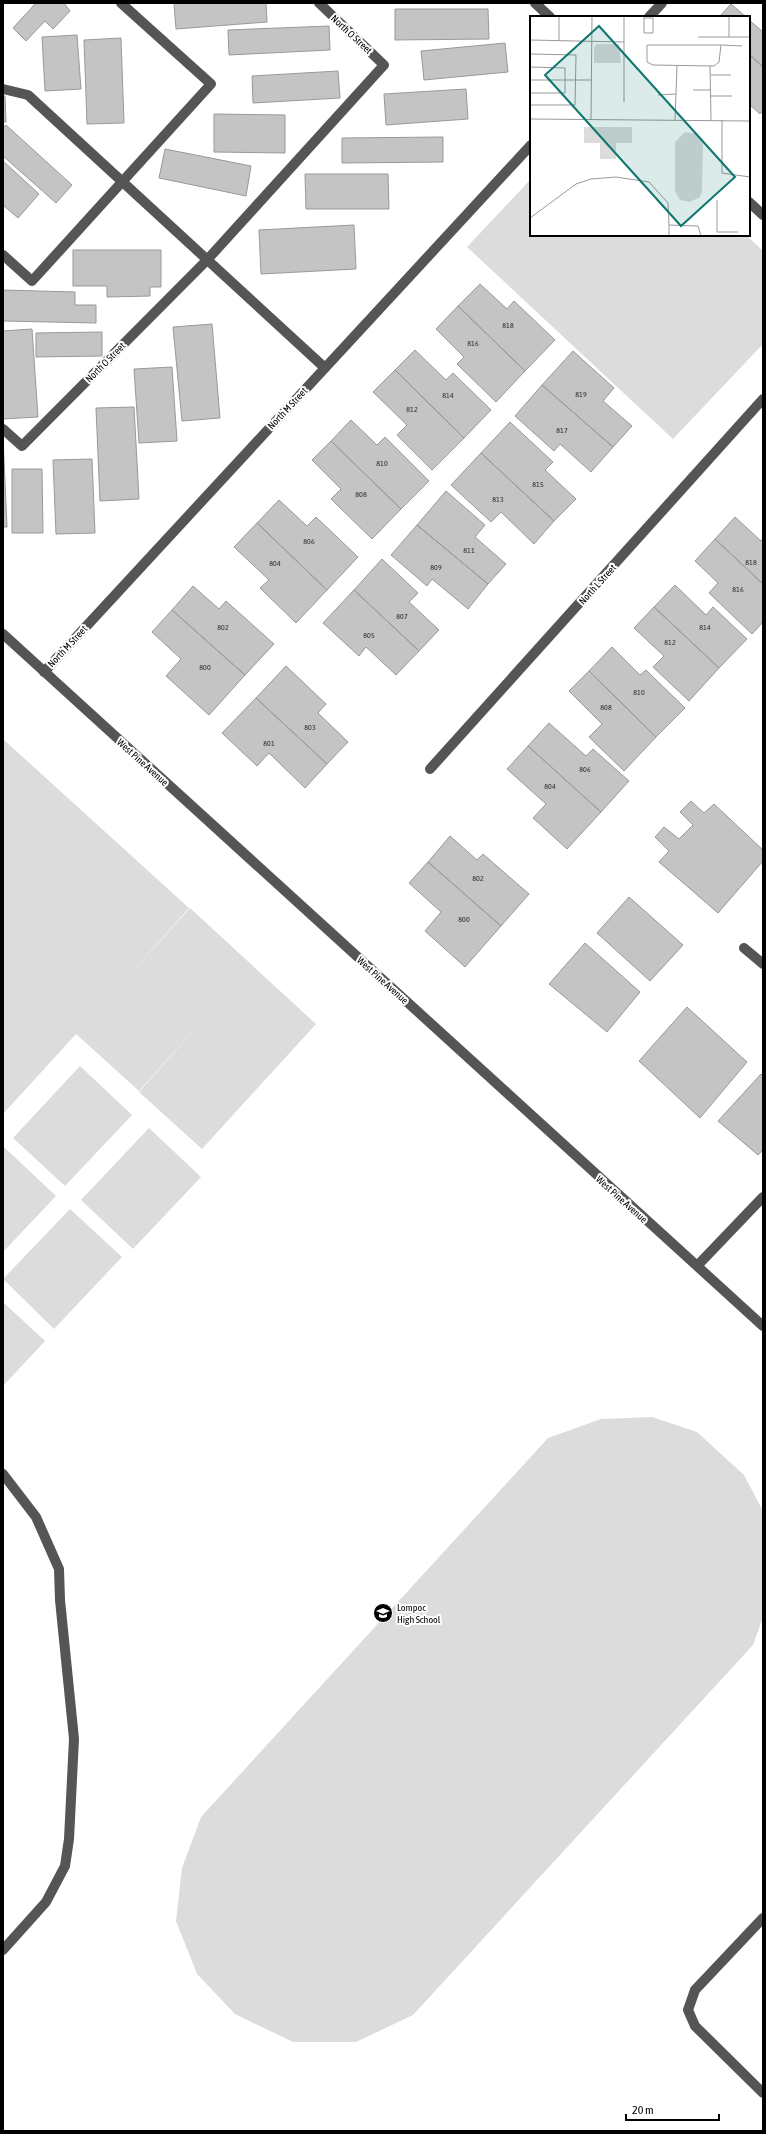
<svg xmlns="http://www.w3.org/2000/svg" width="766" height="2134" viewBox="0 0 766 2134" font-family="'Asap Condensed',sans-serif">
<rect width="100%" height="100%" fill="#fff"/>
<path fill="#dcdcdc" d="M 531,179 L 531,235 L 746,235 L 763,251 L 763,344 L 673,439 L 467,247 Z
M 3,739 L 189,908 L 123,982 L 190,908 L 316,1024 L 202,1149 L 139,1092 L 206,1017 L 139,1091 L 76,1034 L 3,1114 Z
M 80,1066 L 132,1115 L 65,1186 L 13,1138 Z
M 149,1128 L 201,1177 L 133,1249 L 81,1200 Z
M 4,1147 L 56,1196 L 3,1252 L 3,1149 Z
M 70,1209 L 122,1257 L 54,1329 L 3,1279 Z
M 3,1302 L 45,1341 L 3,1386 Z
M 652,1417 L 697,1432 L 744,1475 L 763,1511 L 763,1617 L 753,1645 L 413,2015 L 356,2042 L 293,2042 L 235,2014 L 197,1974 L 176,1921 L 182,1868 L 201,1817 L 548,1438 L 601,1419 Z"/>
<path fill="#c4c4c4" stroke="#999" d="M 36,3 L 64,3 L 70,11 L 53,29 L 45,21 L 26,41 L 13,28 Z
M 174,3 L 266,3 L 267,22 L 176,29 Z
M 731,4 L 746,17 L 719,17 Z
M 395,9 L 488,9 L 489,39 L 395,40 Z
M 749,20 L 763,32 L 763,67 L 749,54 Z
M 329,26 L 330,50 L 229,55 L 228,30 Z
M 77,35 L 81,89 L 45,91 L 42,37 Z
M 121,38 L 124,123 L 87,124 L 84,40 Z
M 505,43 L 508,72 L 424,80 L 421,51 Z
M 749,54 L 763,67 L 763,111 L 760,114 L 749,104 Z
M 338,71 L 340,98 L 253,103 L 252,76 Z
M 466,89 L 468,119 L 386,125 L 384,94 Z
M 3,96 L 5,96 L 6,122 L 3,122 Z
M 214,114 L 285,115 L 285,153 L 214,152 Z
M 6,125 L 72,185 L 56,203 L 3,156 L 3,128 Z
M 443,137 L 443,162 L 342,163 L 342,138 Z
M 165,149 L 251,166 L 246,196 L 159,178 Z
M 3,161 L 39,194 L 18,218 L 3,205 Z
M 305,174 L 388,174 L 389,209 L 306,209 Z
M 354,225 L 356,269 L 261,274 L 259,230 Z
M 73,250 L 161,250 L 161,287 L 150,287 L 150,296 L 107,297 L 107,286 L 73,286 Z
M 480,284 L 507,309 L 514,301 L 555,340 L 525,371 L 458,306 Z
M 3,290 L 75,292 L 75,305 L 96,305 L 96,323 L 3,321 Z
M 458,306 L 525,371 L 496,402 L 457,364 L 464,357 L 436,329 Z
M 212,324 L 220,418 L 182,421 L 173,327 Z
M 32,329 L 38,417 L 3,419 L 3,331 Z
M 102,332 L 102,356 L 36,357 L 36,333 Z
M 415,350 L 446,380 L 453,373 L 491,410 L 464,438 L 395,370 Z
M 573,351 L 614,388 L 603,401 L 632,426 L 613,447 L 542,385 Z
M 172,367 L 177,441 L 139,443 L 134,369 Z
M 395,370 L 464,438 L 432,470 L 397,435 L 407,425 L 373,392 Z
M 542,385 L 613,447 L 591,472 L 560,444 L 554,451 L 515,416 Z
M 134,407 L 139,499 L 100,501 L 96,408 Z
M 351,420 L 377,445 L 385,437 L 429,481 L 401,509 L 331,441 Z
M 510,422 L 553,462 L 545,470 L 576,499 L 554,521 L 481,453 Z
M 3,438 L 7,527 L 3,527 Z
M 331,441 L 401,509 L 372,539 L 331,499 L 341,489 L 312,460 Z
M 481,453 L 554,521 L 534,544 L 501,512 L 491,522 L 451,485 Z
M 92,459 L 95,533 L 56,534 L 53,460 Z
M 12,469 L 42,469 L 43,533 L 12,533 Z
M 446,491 L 485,525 L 475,537 L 506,564 L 488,584 L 417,525 Z
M 279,500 L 307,526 L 316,517 L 358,557 L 327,590 L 257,523 Z
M 735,517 L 761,541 L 763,538 L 763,584 L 715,539 Z
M 257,523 L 327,590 L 296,623 L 260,588 L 269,580 L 234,547 Z
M 417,525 L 488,584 L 468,609 L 432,579 L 427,586 L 391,555 Z
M 715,539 L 763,584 L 763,622 L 752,634 L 709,593 L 718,583 L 695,561 Z
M 382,559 L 418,593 L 409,602 L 439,630 L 419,651 L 354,590 Z
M 675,585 L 706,615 L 713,607 L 747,639 L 719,668 L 654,607 Z
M 193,586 L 219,609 L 226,601 L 274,644 L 245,675 L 172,610 Z
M 354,590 L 419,651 L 396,675 L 366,647 L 359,656 L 323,623 Z
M 654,607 L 719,668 L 689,701 L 653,667 L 664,656 L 634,628 Z
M 172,610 L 245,675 L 209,715 L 166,676 L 181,659 L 152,632 Z
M 612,647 L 640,675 L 646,670 L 685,708 L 656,737 L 589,671 Z
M 286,666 L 326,704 L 318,713 L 348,742 L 327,764 L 256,698 Z
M 589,671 L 656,737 L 624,771 L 589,737 L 602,724 L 569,691 Z
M 256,698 L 327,764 L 305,788 L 269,753 L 257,766 L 222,733 Z
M 549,723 L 586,756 L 593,749 L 629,781 L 601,812 L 528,746 Z
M 528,746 L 601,812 L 567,849 L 533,818 L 546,804 L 507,769 Z
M 691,801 L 704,813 L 714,804 L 763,850 L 763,861 L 718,913 L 659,862 L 669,851 L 655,837 L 664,827 L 679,839 L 693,825 L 680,812 Z
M 450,836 L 477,860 L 483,854 L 529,894 L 501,926 L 428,862 Z
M 428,862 L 501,926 L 465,967 L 425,931 L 441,912 L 409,883 Z
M 629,897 L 683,945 L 650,981 L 597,933 Z
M 585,943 L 640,992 L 607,1032 L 549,984 Z
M 687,1007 L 747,1062 L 700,1118 L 639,1061 Z
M 761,1074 L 763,1076 L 763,1150 L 758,1155 L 718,1121 Z"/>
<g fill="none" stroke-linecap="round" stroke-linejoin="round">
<path stroke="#555" stroke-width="10" d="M 535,3 L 550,17
M 649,17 L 662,3
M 3,89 L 28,95 L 325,368
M 749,202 L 763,215
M 3,255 L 32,281 L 211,84 L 121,3
M 3,429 L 22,446 L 207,260 L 384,65 L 319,3
M 3,634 L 763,1326
M 44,672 L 531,145
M 430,769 L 763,399
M 744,948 L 763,964
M 697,1266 L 763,1197
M 3,1474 L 36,1517 L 59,1569 L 60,1600 L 74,1739 L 69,1839 L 65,1866 L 46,1902 L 3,1950
M 763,1918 L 695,1990 L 688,2010 L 695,2026 L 763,2093"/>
</g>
<defs>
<g id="school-disc" transform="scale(1)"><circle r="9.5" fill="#000" stroke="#fff"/><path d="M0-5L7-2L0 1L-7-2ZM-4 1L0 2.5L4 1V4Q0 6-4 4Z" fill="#fff"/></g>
</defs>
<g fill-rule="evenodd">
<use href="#school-disc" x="383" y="1613"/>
</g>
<g text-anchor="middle" stroke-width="4" stroke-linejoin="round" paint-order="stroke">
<g font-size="8" fill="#313131">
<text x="508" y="328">818</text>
<text x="473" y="346">816</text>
<text x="581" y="397">819</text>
<text x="448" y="398">814</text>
<text x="412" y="412">812</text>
<text x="562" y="433">817</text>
<text x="382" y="466">810</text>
<text x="538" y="487">815</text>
<text x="361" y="497">808</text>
<text x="498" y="502">813</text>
<text x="309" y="544">806</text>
<text x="469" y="553">811</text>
<text x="751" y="565">818</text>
<text x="275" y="566">804</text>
<text x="436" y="570">809</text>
<text x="738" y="592">816</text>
<text x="402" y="619">807</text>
<text x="223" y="630">802</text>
<text x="705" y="630">814</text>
<text x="369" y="638">805</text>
<text x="670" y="645">812</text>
<text x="205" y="670">800</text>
<text x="639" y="695">810</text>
<text x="606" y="710">808</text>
<text x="310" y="730">803</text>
<text x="269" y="746">801</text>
<text x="585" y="772">806</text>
<text x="550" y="789">804</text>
<text x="478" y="881">802</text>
<text x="464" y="922">800</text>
</g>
<g font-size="10" fill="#000" stroke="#fff">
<text transform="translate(352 34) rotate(43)" y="4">North O Street</text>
<text transform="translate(105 362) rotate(-45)" y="4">North O Street</text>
<text transform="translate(287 408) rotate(-47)" y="4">North M Street</text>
<text transform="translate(597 584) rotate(-48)" y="4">North L Street</text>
<text transform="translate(67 646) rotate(-47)" y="4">North M Street</text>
<text transform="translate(143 762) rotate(42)" y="4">West Pine Avenue</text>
<text transform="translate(383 980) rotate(42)" y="4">West Pine Avenue</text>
<text transform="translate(622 1199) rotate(42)" y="4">West Pine Avenue</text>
</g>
<g font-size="10" fill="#000" stroke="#fff" text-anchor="start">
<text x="397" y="1611">Lompoc<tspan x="397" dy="12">High School</tspan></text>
</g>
</g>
<g transform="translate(530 16)">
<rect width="220" height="220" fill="#fff"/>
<path d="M 67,28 L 89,28 L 91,47 L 64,47 L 64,31 ZM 54,111 L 102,111 L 102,127 L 86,127 L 86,143 L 70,143 L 70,127 L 54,127 ZM 155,116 L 167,118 L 173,127 L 172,175 L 170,181 L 160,186 L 150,184 L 145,175 L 145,126 Z" fill="#dcdcdc"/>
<path fill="none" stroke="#999" stroke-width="1" d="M 199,0 L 199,21 L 220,21M 114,2 L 123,2 L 123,17 L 114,17 L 114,0M 168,21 L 199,21M 0,24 L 94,26M 29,25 L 29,0M 191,29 L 189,46 L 184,50 L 123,49 L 117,46 L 117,29 L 191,29 L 212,30M 0,38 L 46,39 L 45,89 L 0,89M 180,50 L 181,104M 0,51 L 35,52 L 35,77 L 0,77M 181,59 L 201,59M 0,64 L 61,64M 163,74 L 180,74M 128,79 L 146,78M 181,80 L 202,80M 94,86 L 94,0M 0,103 L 220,105M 61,104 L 62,0M 145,104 L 147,50M 192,104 L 192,157 L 220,161M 187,184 L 187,216 L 208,216M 0,202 L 46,168 L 61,163 L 86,161 L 119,166 L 138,187 L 139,209M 139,220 L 139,209 L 168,210 L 171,220"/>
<path fill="#0f766e" fill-opacity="0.15" stroke="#0f766e" stroke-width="2" d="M 69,10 L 205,161 L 151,210 L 15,59 Z"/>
<rect width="220" height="220" fill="none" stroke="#000" stroke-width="2"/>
</g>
<rect width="766" height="2134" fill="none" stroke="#000000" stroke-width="8"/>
<path d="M626 2114v6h93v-6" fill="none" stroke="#000000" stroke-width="2"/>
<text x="632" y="2114" font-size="12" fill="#000000" stroke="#ffffff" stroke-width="3" paint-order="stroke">20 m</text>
</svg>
